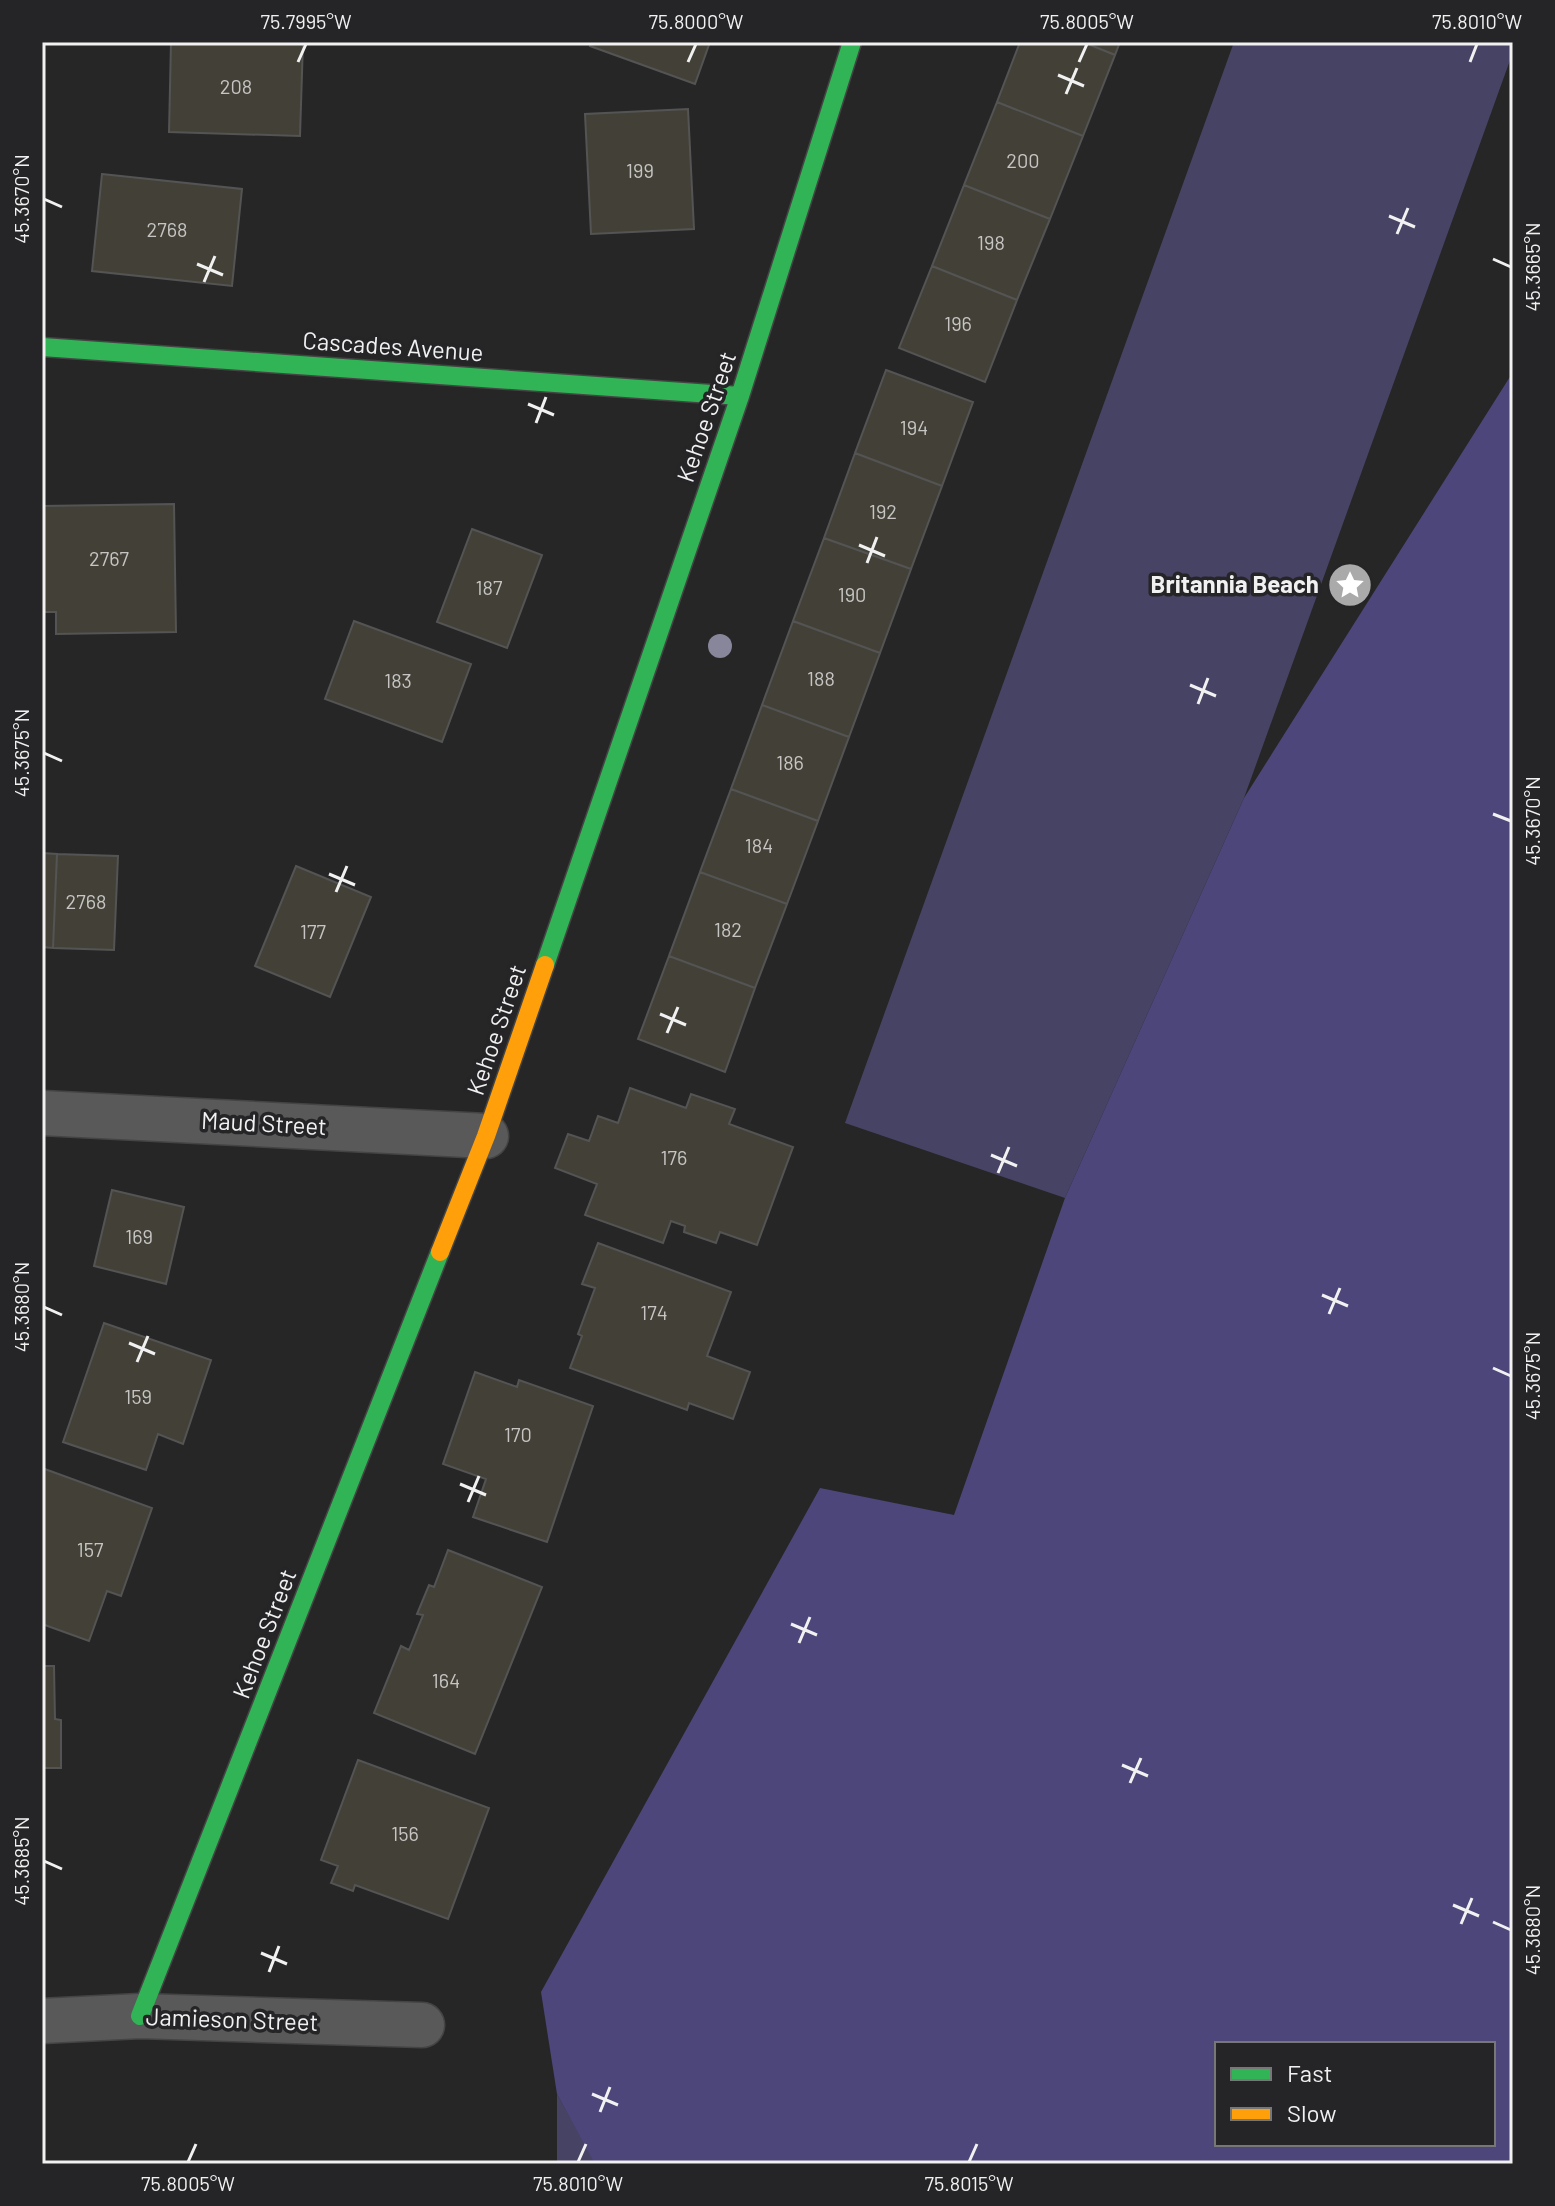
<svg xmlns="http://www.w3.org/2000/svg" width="1555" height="2206" viewBox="0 0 1555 2206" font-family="Barlow,sans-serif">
<rect width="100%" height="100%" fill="#262626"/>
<path fill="#474364" d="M 1234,42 L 1513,42 L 1513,52 L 1244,798 L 1065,1198 L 845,1123 Z
M 557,2094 L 596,2164 L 557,2164 Z"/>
<path fill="#4d467a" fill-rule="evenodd" d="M 1513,372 L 1513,2164 L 595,2164 L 557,2094 L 541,1992 L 820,1488 L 954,1515 L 1065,1198 L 1244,798 ZM 1217,2044 L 1493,2044 L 1493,2144 L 1217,2144 Z"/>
<path fill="#434137" stroke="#545454" stroke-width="2" d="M 171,42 L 303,42 L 300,136 L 169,132 Z
M 591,42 L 710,42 L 695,84 L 590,46 Z
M 1020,42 L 1083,42 L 1115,55 L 1083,136 L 997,102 Z
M 1083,42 L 1120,42 L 1115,55 Z
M 997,102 L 1083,136 L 1050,219 L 964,185 Z
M 688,109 L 694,229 L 591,234 L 585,114 Z
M 102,174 L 242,189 L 232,286 L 92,271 Z
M 964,185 L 1050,219 L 1017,300 L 932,266 Z
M 932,266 L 1017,300 L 985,382 L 899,348 Z
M 886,370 L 973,402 L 942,486 L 855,453 Z
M 855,453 L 942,486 L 911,569 L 824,538 Z
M 174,504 L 176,632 L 56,634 L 56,612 L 42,612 L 42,506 Z
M 472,529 L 542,555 L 507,648 L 437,622 Z
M 824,538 L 911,569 L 880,653 L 793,621 Z
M 354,621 L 471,664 L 442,742 L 325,699 Z
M 793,621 L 880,653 L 849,737 L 762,705 Z
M 762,705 L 849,737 L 818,821 L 731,789 Z
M 731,789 L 818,821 L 787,904 L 700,872 Z
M 42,853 L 57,854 L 53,948 L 42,947 Z
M 57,854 L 118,856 L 114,950 L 53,948 Z
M 296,866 L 371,897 L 330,997 L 255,966 Z
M 700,872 L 787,904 L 755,988 L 669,956 Z
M 669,956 L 755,988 L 725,1072 L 638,1039 Z
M 630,1088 L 686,1108 L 691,1094 L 735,1109 L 729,1124 L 793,1147 L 757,1245 L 720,1232 L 716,1243 L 684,1232 L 685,1226 L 671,1221 L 663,1243 L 585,1215 L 597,1184 L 555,1168 L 568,1134 L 589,1141 L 598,1116 L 618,1123 Z
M 112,1190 L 184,1207 L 166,1284 L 94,1266 Z
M 598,1243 L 731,1292 L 707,1356 L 750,1372 L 733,1419 L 689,1403 L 687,1410 L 570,1368 L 582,1336 L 578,1334 L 595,1288 L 582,1284 Z
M 104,1323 L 211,1360 L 183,1444 L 158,1434 L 146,1470 L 63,1442 Z
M 475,1372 L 517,1387 L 519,1380 L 593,1406 L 547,1542 L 473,1517 L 486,1479 L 443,1464 Z
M 42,1468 L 152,1508 L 121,1596 L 107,1591 L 89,1641 L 42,1624 Z
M 448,1550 L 542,1587 L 475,1754 L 374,1713 L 401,1646 L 409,1650 L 423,1615 L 417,1614 L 429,1585 L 434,1587 Z
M 42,1666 L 54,1666 L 55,1719 L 61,1720 L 61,1768 L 42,1768 Z
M 358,1760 L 489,1808 L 448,1919 L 355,1885 L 353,1891 L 331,1883 L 338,1866 L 321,1860 Z"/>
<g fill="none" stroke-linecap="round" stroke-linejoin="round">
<g stroke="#444" stroke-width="47">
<path id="street" d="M 42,1113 L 486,1136
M 42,2021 L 140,2016 L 422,2025"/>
</g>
<g stroke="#444" stroke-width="21">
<path id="fast" d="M 42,347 L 740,396
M 545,965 L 740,396 L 852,42
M 140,2016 L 440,1252"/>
</g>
<g stroke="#444" stroke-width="21">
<path id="slow" d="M 440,1252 L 486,1136 L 545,965"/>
</g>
<use href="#street" stroke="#59595a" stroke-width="44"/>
<use href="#fast" stroke="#30b455" stroke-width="18"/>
<use href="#slow" stroke="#ff9f0a" stroke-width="18"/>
</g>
<circle fill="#87869a" cx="720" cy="646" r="12"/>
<path fill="none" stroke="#f1f1f2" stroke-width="3" d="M 298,62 L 306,44M 688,62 L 696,44M 1079,62 L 1087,44M 1470,62 L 1477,44M 1058,75 L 1084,86M 1066,94 L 1077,68M 44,199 L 62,207M 1389,216 L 1415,227M 1397,234 L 1408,208M 1493,259 L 1511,267M 197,264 L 223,275M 204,282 L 215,256M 528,404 L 554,415M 536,423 L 546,397M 859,545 L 885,556M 867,563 L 877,537M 1190,685 L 1216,696M 1198,704 L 1208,678M 44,753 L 62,761M 1493,814 L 1511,821M 329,874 L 355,885M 336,892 L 347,866M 660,1014 L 686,1025M 667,1033 L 678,1007M 991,1155 L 1017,1166M 998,1173 L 1009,1147M 1322,1295 L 1348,1306M 44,1307 L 62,1315M 1329,1314 L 1340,1288M 129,1343 L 155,1354M 137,1362 L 148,1336M 1493,1368 L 1511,1376M 460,1484 L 486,1495M 468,1502 L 479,1476M 791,1624 L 817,1635M 799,1643 L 810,1617M 1122,1765 L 1148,1776M 1130,1783 L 1141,1758M 44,1861 L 62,1869M 1453,1905 L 1479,1916M 1493,1922 L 1511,1930M 1461,1924 L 1472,1898M 261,1953 L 287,1964M 269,1972 L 279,1946M 592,2094 L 618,2105M 600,2112 L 610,2087M 188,2162 L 196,2144M 578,2162 L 586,2144M 969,2162 L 977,2144"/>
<defs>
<g id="sight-disc" transform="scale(2.3)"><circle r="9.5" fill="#aaaaab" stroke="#252527"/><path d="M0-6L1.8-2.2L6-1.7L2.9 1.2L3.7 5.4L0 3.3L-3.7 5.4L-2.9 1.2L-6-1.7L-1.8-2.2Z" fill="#fff"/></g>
</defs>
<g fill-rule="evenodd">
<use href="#sight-disc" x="1350" y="585"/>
</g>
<g text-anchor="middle" stroke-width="7" stroke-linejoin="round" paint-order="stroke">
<g font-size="20" fill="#c6c5c3">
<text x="236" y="94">208</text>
<text x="1023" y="168">200</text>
<text x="640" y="178">199</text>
<text x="167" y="237">2768</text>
<text x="991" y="250">198</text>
<text x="958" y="331">196</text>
<text x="914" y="435">194</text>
<text x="883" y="519">192</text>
<text x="109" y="566">2767</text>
<text x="489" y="595">187</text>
<text x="852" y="602">190</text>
<text x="821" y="686">188</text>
<text x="398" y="688">183</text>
<text x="790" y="770">186</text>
<text x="759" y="853">184</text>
<text x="86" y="909">2768</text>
<text x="728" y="937">182</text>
<text x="313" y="939">177</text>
<text x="674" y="1165">176</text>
<text x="139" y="1244">169</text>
<text x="654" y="1320">174</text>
<text x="138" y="1404">159</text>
<text x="518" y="1442">170</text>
<text x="90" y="1557">157</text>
<text x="446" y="1688">164</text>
<text x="405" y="1841">156</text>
</g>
<g font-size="24" fill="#f1f1f2" stroke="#252527">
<text transform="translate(393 347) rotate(4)" y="8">Cascades Avenue</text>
<text transform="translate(707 417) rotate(-71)" y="8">Kehoe Street</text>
<text transform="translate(497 1030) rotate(-71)" y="8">Kehoe Street</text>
<text transform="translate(264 1124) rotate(3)" y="8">Maud Street</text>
<text transform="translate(265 1634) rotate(-69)" y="8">Kehoe Street</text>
<text transform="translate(232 2020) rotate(2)" y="8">Jamieson Street</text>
</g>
<g font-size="24" font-weight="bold" fill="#f1f1f2" stroke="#252527" text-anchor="end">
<text x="1319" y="593">Britannia Beach</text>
</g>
</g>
<rect width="1555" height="2206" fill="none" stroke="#252527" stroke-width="88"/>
<rect x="1215" y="2042" width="280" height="104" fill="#252527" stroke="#777778" stroke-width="2"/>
<rect x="1231" y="2068" width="40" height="12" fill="#30b455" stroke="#777778" stroke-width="2"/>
<text x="1287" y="2082" font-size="24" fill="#f1f1f2">Fast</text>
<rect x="1231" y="2108" width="40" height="12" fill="#ff9f0a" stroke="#777778" stroke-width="2"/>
<text x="1287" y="2122" font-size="24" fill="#f1f1f2">Slow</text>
<rect x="44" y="44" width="1467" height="2118" fill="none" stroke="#f1f1f2" stroke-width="3"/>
<g font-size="20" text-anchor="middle" fill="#f1f1f2">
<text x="306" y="29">75.7995°W</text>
<text x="696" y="29">75.8000°W</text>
<text x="1087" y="29">75.8005°W</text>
<text x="1477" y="29">75.8010°W</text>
<text transform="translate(22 199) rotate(-90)" y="7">45.3670°N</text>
<text transform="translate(1533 267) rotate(-90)" y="7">45.3665°N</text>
<text transform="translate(22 753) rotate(-90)" y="7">45.3675°N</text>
<text transform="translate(1533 821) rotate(-90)" y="7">45.3670°N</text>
<text transform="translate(22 1307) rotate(-90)" y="7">45.3680°N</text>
<text transform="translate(1533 1376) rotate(-90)" y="7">45.3675°N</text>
<text transform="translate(22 1861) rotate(-90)" y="7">45.3685°N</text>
<text transform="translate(1533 1930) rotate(-90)" y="7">45.3680°N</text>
<text x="188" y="2191">75.8005°W</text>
<text x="578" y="2191">75.8010°W</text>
<text x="969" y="2191">75.8015°W</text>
</g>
</svg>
